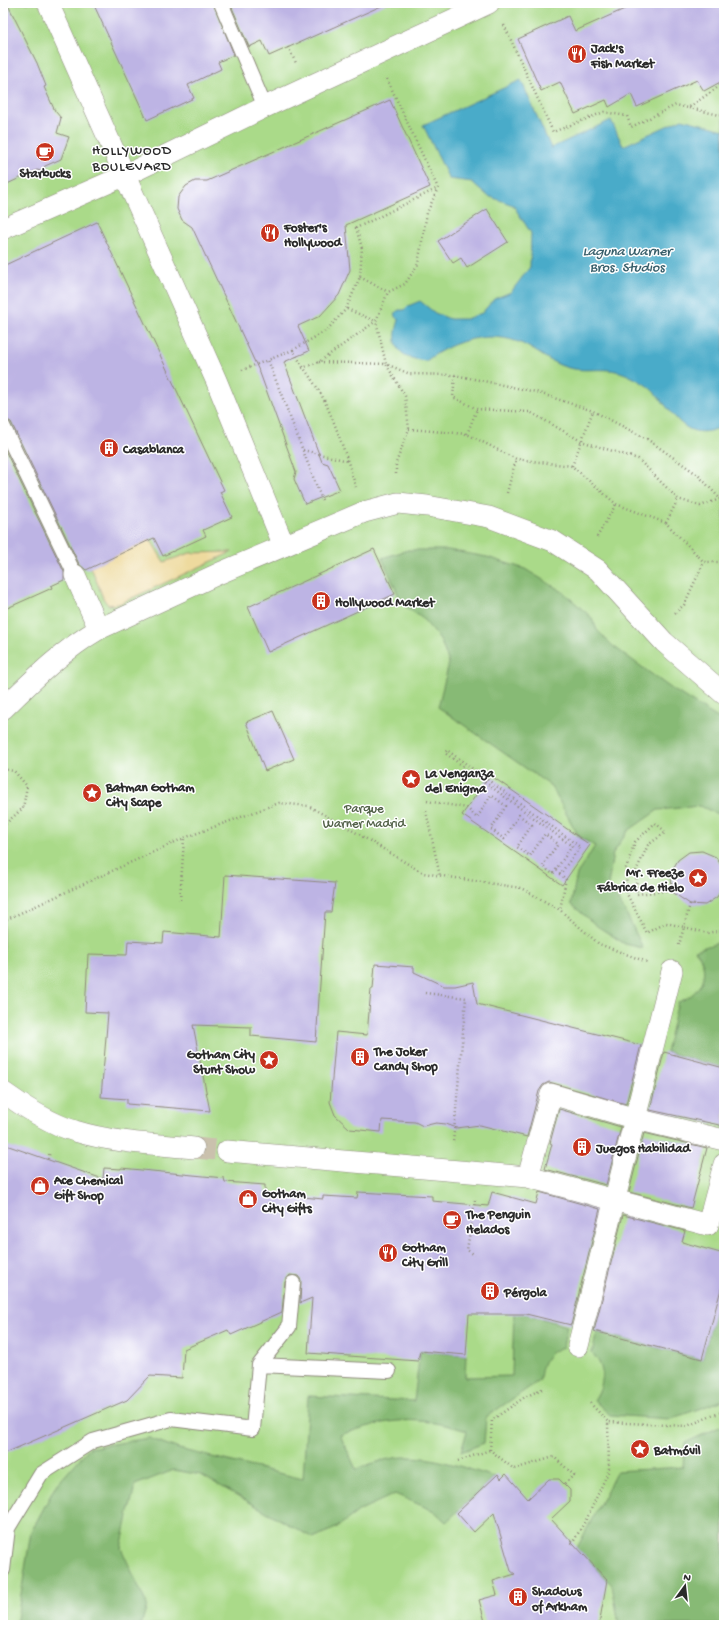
<svg xmlns="http://www.w3.org/2000/svg" width="727" height="1628" viewBox="0 0 727 1628" font-family="'Gochi Hand',sans-serif">
<rect width="100%" height="100%" fill="#fff"/>
<filter id="ink" filterUnits="userSpaceOnUse"><feTurbulence type="fractalNoise" baseFrequency=".025" numOctaves="2"/><feDisplacementMap in="SourceGraphic" scale="8" xChannelSelector="R" yChannelSelector="G"/><feConvolveMatrix kernelMatrix="1 2 1 2 8 2 1 2 1" color-interpolation-filters="sRGB"/></filter>
<filter id="wash" filterUnits="userSpaceOnUse"><feTurbulence type="fractalNoise" baseFrequency=".012" numOctaves="4" result="noise"/><feDisplacementMap in="SourceGraphic" scale="16" xChannelSelector="R" yChannelSelector="G"/><feGaussianBlur stdDeviation="0.9" result="paint"/><feColorMatrix in="noise" values="0 0 0 0 0 0 0 0 0 0 0 0 0 0 0 0 0 1.4 0 .05"/><feComposite in="paint" operator="in"/></filter>
<g filter="url(#wash)">
<rect width="100%" height="100%" fill="#f2e7ce"/>
<path fill="#aada89" stroke="#6a825a" d="M 3,3 L 724,3 L 724,1625 L 3,1625 Z"/>
<path fill="#87ba75" stroke="#597250" d="M 408,550 L 448,550 L 487,557 L 525,569 L 563,592 L 592,618 L 597,630 L 613,646 L 672,689 L 724,722 L 724,817 L 700,806 L 658,810 L 628,831 L 613,853 L 608,885 L 626,913 L 643,948 L 625,944 L 597,926 L 571,904 L 577,874 L 595,846 L 579,837 L 551,786 L 438,707 L 449,663 L 440,639 L 422,618 L 403,605 L 382,558 Z
M 724,941 L 724,1068 L 666,1052 L 678,1002 C 701,995 713,970 695,950 Z
M 724,1278 L 724,1400 L 670,1419 L 610,1415 L 594,1400 C 605,1384 606,1367 592,1353 L 597,1332 L 702,1359 Z
M 514,1310 L 567,1326 L 563,1347 C 546,1352 541,1364 540,1380 L 486,1417 L 484,1443 L 461,1452 L 467,1431 C 416,1415 391,1418 340,1435 L 356,1469 C 368,1465 381,1460 394,1458 C 428,1453 463,1468 495,1477 L 446,1522 L 434,1511 L 395,1494 L 360,1510 L 336,1528 L 313,1538 L 201,1475 L 174,1470 L 135,1485 L 121,1548 L 147,1605 L 141,1625 L 16,1625 L 31,1532 L 55,1487 L 89,1448 L 149,1438 L 179,1449 L 303,1479 L 308,1396 L 414,1401 L 420,1351 L 466,1355 L 465,1377 L 512,1376 Z
M 724,1425 L 724,1625 L 619,1625 L 612,1585 L 577,1548 L 617,1471 L 683,1467 L 685,1443 Z"/>
<path fill="#eeda9e" stroke="#8c8264" d="M 150,539 L 164,562 L 190,553 L 232,552 L 119,604 L 108,605 L 103,598 L 91,567 Z"/>
<path fill="#4aabc9" stroke="#3a6b7a" d="M 521,80 L 551,148 L 611,120 L 623,146 L 682,119 L 724,130 L 724,426 C 683,445 676,413 652,390 C 646,384 636,379 628,375 C 607,365 589,373 569,368 C 552,364 539,352 523,344 C 491,329 453,340 426,361 C 399,358 390,347 399,320 L 395,317 L 396,312 L 399,310 L 404,310 L 408,306 L 420,301 L 435,313 L 450,319 L 466,319 L 482,313 L 494,299 L 511,292 L 530,267 L 531,233 L 513,205 L 488,196 L 472,182 L 449,179 L 423,125 Z"/>
<g id="blocks">
<path fill="#bdb4e4" d="M 3,3 L 7,3 L 37,63 L 46,86 L 44,87 L 55,111 L 61,118 L 57,133 L 69,137 L 61,159 L 45,166 L 41,171 L 37,170 L 3,186 Z
M 93,3 L 213,3 L 234,55 L 218,62 L 221,69 L 188,85 L 194,98 L 147,120 Z
M 230,3 L 388,3 L 269,56 L 262,41 L 249,47 Z
M 638,3 L 724,3 L 724,80 L 704,91 L 697,80 L 637,107 L 631,94 L 609,107 L 606,100 L 575,114 L 560,82 L 541,91 L 518,39 L 568,16 L 575,31 Z
M 390,100 L 430,187 L 346,225 L 350,270 L 339,295 L 320,316 L 298,326 L 309,351 L 284,362 L 322,462 L 328,464 L 340,490 L 305,504 L 294,479 L 296,472 L 260,373 L 192,227 L 182,220 L 177,209 L 178,197 L 186,186 L 195,181 L 207,181 Z
M 487,209 L 508,242 L 467,268 L 461,258 L 453,263 L 438,241 Z
M 97,222 L 224,490 L 220,492 L 232,517 L 203,530 L 206,536 L 163,556 L 154,538 L 86,570 L 79,564 L 11,422 L 3,418 L 3,266 Z
M 3,446 L 64,572 L 64,580 L 51,586 L 52,588 L 3,610 Z
M 374,549 L 395,594 L 268,652 L 248,607 Z
M 273,711 L 294,759 L 265,771 L 246,722 Z
M 490,775 L 590,845 L 562,885 L 462,815 Z
M 702,851 L 716,857 L 724,870 L 724,886 L 717,897 L 705,905 L 690,904 L 672,892 L 671,872 L 678,860 L 689,852 Z
M 225,875 L 335,883 L 331,912 L 325,912 L 316,1042 L 251,1036 L 251,1027 L 193,1025 L 210,1111 L 127,1104 L 127,1099 L 101,1097 L 108,1013 L 85,1012 L 88,954 L 127,955 L 128,941 L 163,943 L 164,932 L 221,937 Z
M 375,964 L 414,967 L 414,972 L 444,986 L 455,986 L 473,982 L 477,1004 L 641,1045 L 626,1104 L 549,1082 L 543,1085 L 539,1091 L 527,1137 L 480,1125 L 457,1128 L 446,1124 L 436,1123 L 423,1126 L 415,1122 L 382,1120 L 381,1132 L 350,1129 L 335,1115 L 330,1102 L 336,1032 L 367,1035 L 371,989 L 373,989 Z
M 664,1052 L 724,1068 L 724,1126 L 650,1110 Z
M 559,1109 L 621,1127 L 606,1185 L 545,1169 L 552,1144 L 550,1143 Z
M 644,1133 L 707,1148 L 691,1208 L 629,1192 Z
M 3,1144 L 103,1179 L 104,1168 L 121,1169 L 121,1168 L 224,1178 L 225,1182 L 265,1185 L 265,1193 L 323,1199 L 323,1196 L 357,1198 L 358,1192 L 432,1196 L 432,1201 L 488,1206 L 492,1192 L 536,1204 L 539,1192 L 600,1209 L 571,1325 L 526,1314 L 469,1314 L 466,1355 L 420,1351 L 418,1361 L 308,1353 L 312,1298 L 300,1303 L 301,1280 L 298,1276 L 290,1275 L 285,1282 L 282,1312 L 231,1335 L 228,1330 L 184,1349 L 182,1378 L 150,1376 L 127,1400 L 3,1454 Z
M 623,1215 L 685,1231 L 682,1242 L 724,1254 L 724,1278 L 702,1359 L 594,1331 Z
M 498,1474 L 501,1479 L 506,1474 L 528,1499 L 549,1479 L 559,1479 L 570,1490 L 570,1501 L 551,1519 L 607,1580 L 599,1625 L 486,1625 L 479,1600 L 497,1595 L 493,1581 L 515,1574 L 511,1571 L 494,1513 L 474,1532 L 457,1513 Z"/>
</g>
</g>
<g filter="url(#ink)">
<use href="#blocks" fill-opacity="0" stroke="#8e897c" stroke-width="1"/>
<g fill="none" stroke-linecap="round" stroke-linejoin="round">
<path stroke="#cac1ad" stroke-width="21" stroke-dasharray="21 10" stroke-linecap="butt" d="M 194,1148 L 227,1151"/>
<g stroke="#8e897c" stroke-width="16">
<path id="service" d="M 221,3 L 265,107
M 3,426 L 75,575
M 259,1365 L 389,1371
M 3,1570 L 8,1528 L 41,1474 L 93,1441 L 171,1419 L 253,1429 L 259,1365 L 289,1327 L 293,1283"/>
</g>
<g stroke="#8e897c" stroke-width="22">
<path id="pedestrian" d="M 48,3 L 216,380 L 284,546
M 3,229 L 126,175 L 265,107 L 489,3
M 99,629 L 220,573 L 364,512 L 398,503 L 427,506 L 489,517 L 553,541 L 598,570 L 664,642 L 724,694
M 3,709 C 33,680 63,650 99,629 L 75,575
M 3,1092 C 22,1106 53,1125 75,1131 C 114,1143 154,1144 194,1148
M 724,1140 L 636,1119 L 551,1094 L 528,1177 L 708,1225 L 724,1164
M 227,1151 L 528,1177
M 578,1346 L 672,971"/>
</g>
<path stroke="#8e897c" stroke-width="2.5" stroke-dasharray="1 3" stroke-linecap="butt" d="M 504,25 L 553,132 L 604,112 L 627,116 L 631,127 L 676,105 L 688,108 L 724,83
M 288,47 L 296,63
M 387,79 L 438,188 L 427,213 L 418,264 L 405,284 L 388,292 L 376,321 L 386,364 L 410,374 L 455,375 L 536,392 L 593,411 L 647,439 L 698,475 L 724,503
M 689,108 L 724,116
M 360,277 L 388,292
M 347,309 L 375,321
M 293,350 L 327,330 L 346,309 L 360,277 L 362,248 L 356,228 L 438,188
M 319,362 L 386,364 L 405,396 L 409,429 L 396,463 L 396,475
M 302,368 L 319,362 L 376,321
M 242,370 L 268,360
M 455,375 L 453,397 L 477,409 L 530,412 L 581,441 L 638,459 L 678,499 L 700,506 L 720,499
M 409,429 L 467,434 L 516,459 L 572,466 L 616,504 L 666,523 L 704,562
M 467,434 L 477,409
M 303,450 L 348,461
M 572,466 L 593,411
M 507,493 L 516,459
M 322,500 L 268,360 L 293,350 C 301,365 312,379 321,394 C 336,423 346,456 356,487
M 666,523 L 678,499
M 597,537 L 616,504
M 675,613 L 684,605 L 704,562 L 724,562
M 3,769 L 14,771 L 27,786 L 23,808 L 3,826
M 427,801 L 467,808 L 477,818 L 491,795 L 506,806 L 491,829 L 504,839 L 519,815 L 532,825 L 517,847 L 530,856 L 545,834 L 558,844 L 542,866 L 553,874 L 572,846 L 445,753 L 447,750 L 580,847 L 560,874 L 566,879 L 560,910
M 426,811 L 440,876
M 674,890 L 637,894 L 636,871 L 648,845 L 666,832 L 655,823 L 635,842 L 626,868 L 627,894 L 647,933 L 666,923 L 684,927 L 679,945
M 180,900 L 184,839
M 690,904 L 684,927 L 707,933 L 724,930
M 3,921 L 184,838 L 279,803 L 308,806 L 345,826 L 423,873 L 521,888 L 560,910 L 599,944 L 647,962
M 425,993 L 466,998 L 453,1143
M 48,1159 L 50,1152
M 475,1200 L 467,1250 L 475,1255
M 542,1389 L 525,1397 L 492,1420 L 490,1450 L 514,1469 L 554,1457 L 574,1475 L 564,1484
M 590,1403 L 608,1422 L 687,1426 L 724,1411
M 458,1461 L 490,1450
M 572,1544 L 588,1516 L 609,1470 L 608,1422"/>
<use href="#service" stroke="#fff" stroke-width="14"/>
<use href="#pedestrian" stroke="#fff" stroke-width="21"/>
</g>
</g>
<defs>
<g id="restaurant-disc" transform="scale(1)"><circle r="9.5" fill="#c8321e" stroke="#fff"/><path d="M-5-6h1v4h1v-4h1v4h1v-4h1v5L-1.5 .5V6h-2V.5L-5-1ZM5-6V6H3V1.5H1.5Q1.5-4 5-6Z" fill="#fff"/></g>
<g id="cafe-disc" transform="scale(1)"><circle r="9.5" fill="#c8321e" stroke="#fff"/><path d="M-5.5-4.5H6V0H3Q3 3.5 0 3.5H-2.5Q-5.5 3.5-5.5 0ZM3-3.2v2h1.7v-2ZM-6 4.5H4V6H-6Z" fill="#fff"/></g>
<g id="building-disc" transform="scale(1)"><circle r="9.5" fill="#c8321e" stroke="#fff"/><path d="M-4-6H4V6H1V3H-1V6H-4ZM-2.5-4.3h1.7v1.8h-1.7ZM.8-4.3h1.7v1.8H.8ZM-2.5-1h1.7V.8h-1.7ZM.8-1h1.7V.8H.8Z" fill="#fff"/></g>
<g id="sight-disc" transform="scale(1)"><circle r="9.5" fill="#c8321e" stroke="#fff"/><path d="M0-6L1.8-2.2L6-1.7L2.9 1.2L3.7 5.4L0 3.3L-3.7 5.4L-2.9 1.2L-6-1.7L-1.8-2.2Z" fill="#fff"/></g>
<g id="shop-disc" transform="scale(1)"><circle r="9.5" fill="#c8321e" stroke="#fff"/><path d="M-5-2.5h2.3a2.7 3.5 0 0 1 5.4 0H5L5.5 6h-11ZM-1.5-2.5h3a1.5 2.3 0 0 0-3 0Z" fill="#fff"/></g>
</defs>
<g fill-rule="evenodd">
<use href="#restaurant-disc" x="577" y="54"/>
<use href="#cafe-disc" x="45" y="152"/>
<use href="#restaurant-disc" x="270" y="233"/>
<use href="#building-disc" x="109" y="448"/>
<use href="#building-disc" x="321" y="601"/>
<use href="#sight-disc" x="411" y="779"/>
<use href="#sight-disc" x="92" y="793"/>
<use href="#sight-disc" x="698" y="878"/>
<use href="#building-disc" x="360" y="1057"/>
<use href="#sight-disc" x="269" y="1060"/>
<use href="#building-disc" x="582" y="1147"/>
<use href="#shop-disc" x="40" y="1186"/>
<use href="#shop-disc" x="248" y="1199"/>
<use href="#cafe-disc" x="452" y="1220"/>
<use href="#restaurant-disc" x="388" y="1253"/>
<use href="#building-disc" x="490" y="1291"/>
<use href="#sight-disc" x="640" y="1449"/>
<use href="#building-disc" x="518" y="1597"/>
</g>
<g text-anchor="middle" stroke-width="3" stroke-linejoin="round" paint-order="stroke">
<g font-size="13" font-weight="bold" fill="#2b2b2b" stroke="#fff" text-anchor="start">
<text x="591" y="52">Jack's<tspan x="591" dy="15">Fish Market</tspan></text>
<text x="45" y="177" text-anchor="middle">Starbucks</text>
<text x="284" y="231">Foster's<tspan x="284" dy="15">Hollywood</tspan></text>
<text x="123" y="453">Casablanca</text>
<text x="335" y="606">Hollywood Market</text>
<text x="425" y="777">La Venganza<tspan x="425" dy="15">del Enigma</tspan></text>
<text x="106" y="791">Batman Gotham<tspan x="106" dy="15">City Scape</tspan></text>
<text x="684" y="876" text-anchor="end">Mr. Freeze<tspan x="684" dy="15">Fábrica de Hielo</tspan></text>
<text x="374" y="1055">The Joker<tspan x="374" dy="15">Candy Shop</tspan></text>
<text x="255" y="1058" text-anchor="end">Gotham City<tspan x="255" dy="15">Stunt Show</tspan></text>
<text x="596" y="1152">Juegos Habilidad</text>
<text x="54" y="1184">Ace Chemical<tspan x="54" dy="15">Gift Shop</tspan></text>
<text x="262" y="1197">Gotham<tspan x="262" dy="15">City Gifts</tspan></text>
<text x="466" y="1218">The Penguin<tspan x="466" dy="15">Helados</tspan></text>
<text x="402" y="1251">Gotham<tspan x="402" dy="15">City Grill</tspan></text>
<text x="504" y="1296">Pérgola</text>
<text x="654" y="1454">Batmóvil</text>
<text x="532" y="1595">Shadows<tspan x="532" dy="15">of Arkham</tspan></text>
</g>
<g font-size="13" fill="#516047" stroke="#fff">
<text x="364" y="812">Parque<tspan x="364" dy="15">Warner Madrid</tspan></text>
</g>
<g font-size="14" letter-spacing="1" fill="#2b2b2b" stroke="#fff">
<text x="132" y="154">HOLLYWOOD<tspan x="132" dy="16">BOULEVARD</tspan></text>
</g>
<g font-size="14" font-style="italic" fill="#375e6a" stroke="#fff">
<text x="627" y="255">Laguna Warner<tspan x="627" dy="16">Bros. Studios</tspan></text>
</g>
</g>
<rect width="727" height="1628" fill="none" stroke="#fff" stroke-width="16"/>
<g transform="translate(685 1586) rotate(15)" stroke="#ffffff" stroke-width="3" paint-order="stroke">
<path d="M0-3L7 15L0 10L-7 15Z" fill="#2b2b2b"/>
<text y="-6" font-size="11" font-weight="bold" text-anchor="middle" fill="#2b2b2b">N</text>
</g>
</svg>
